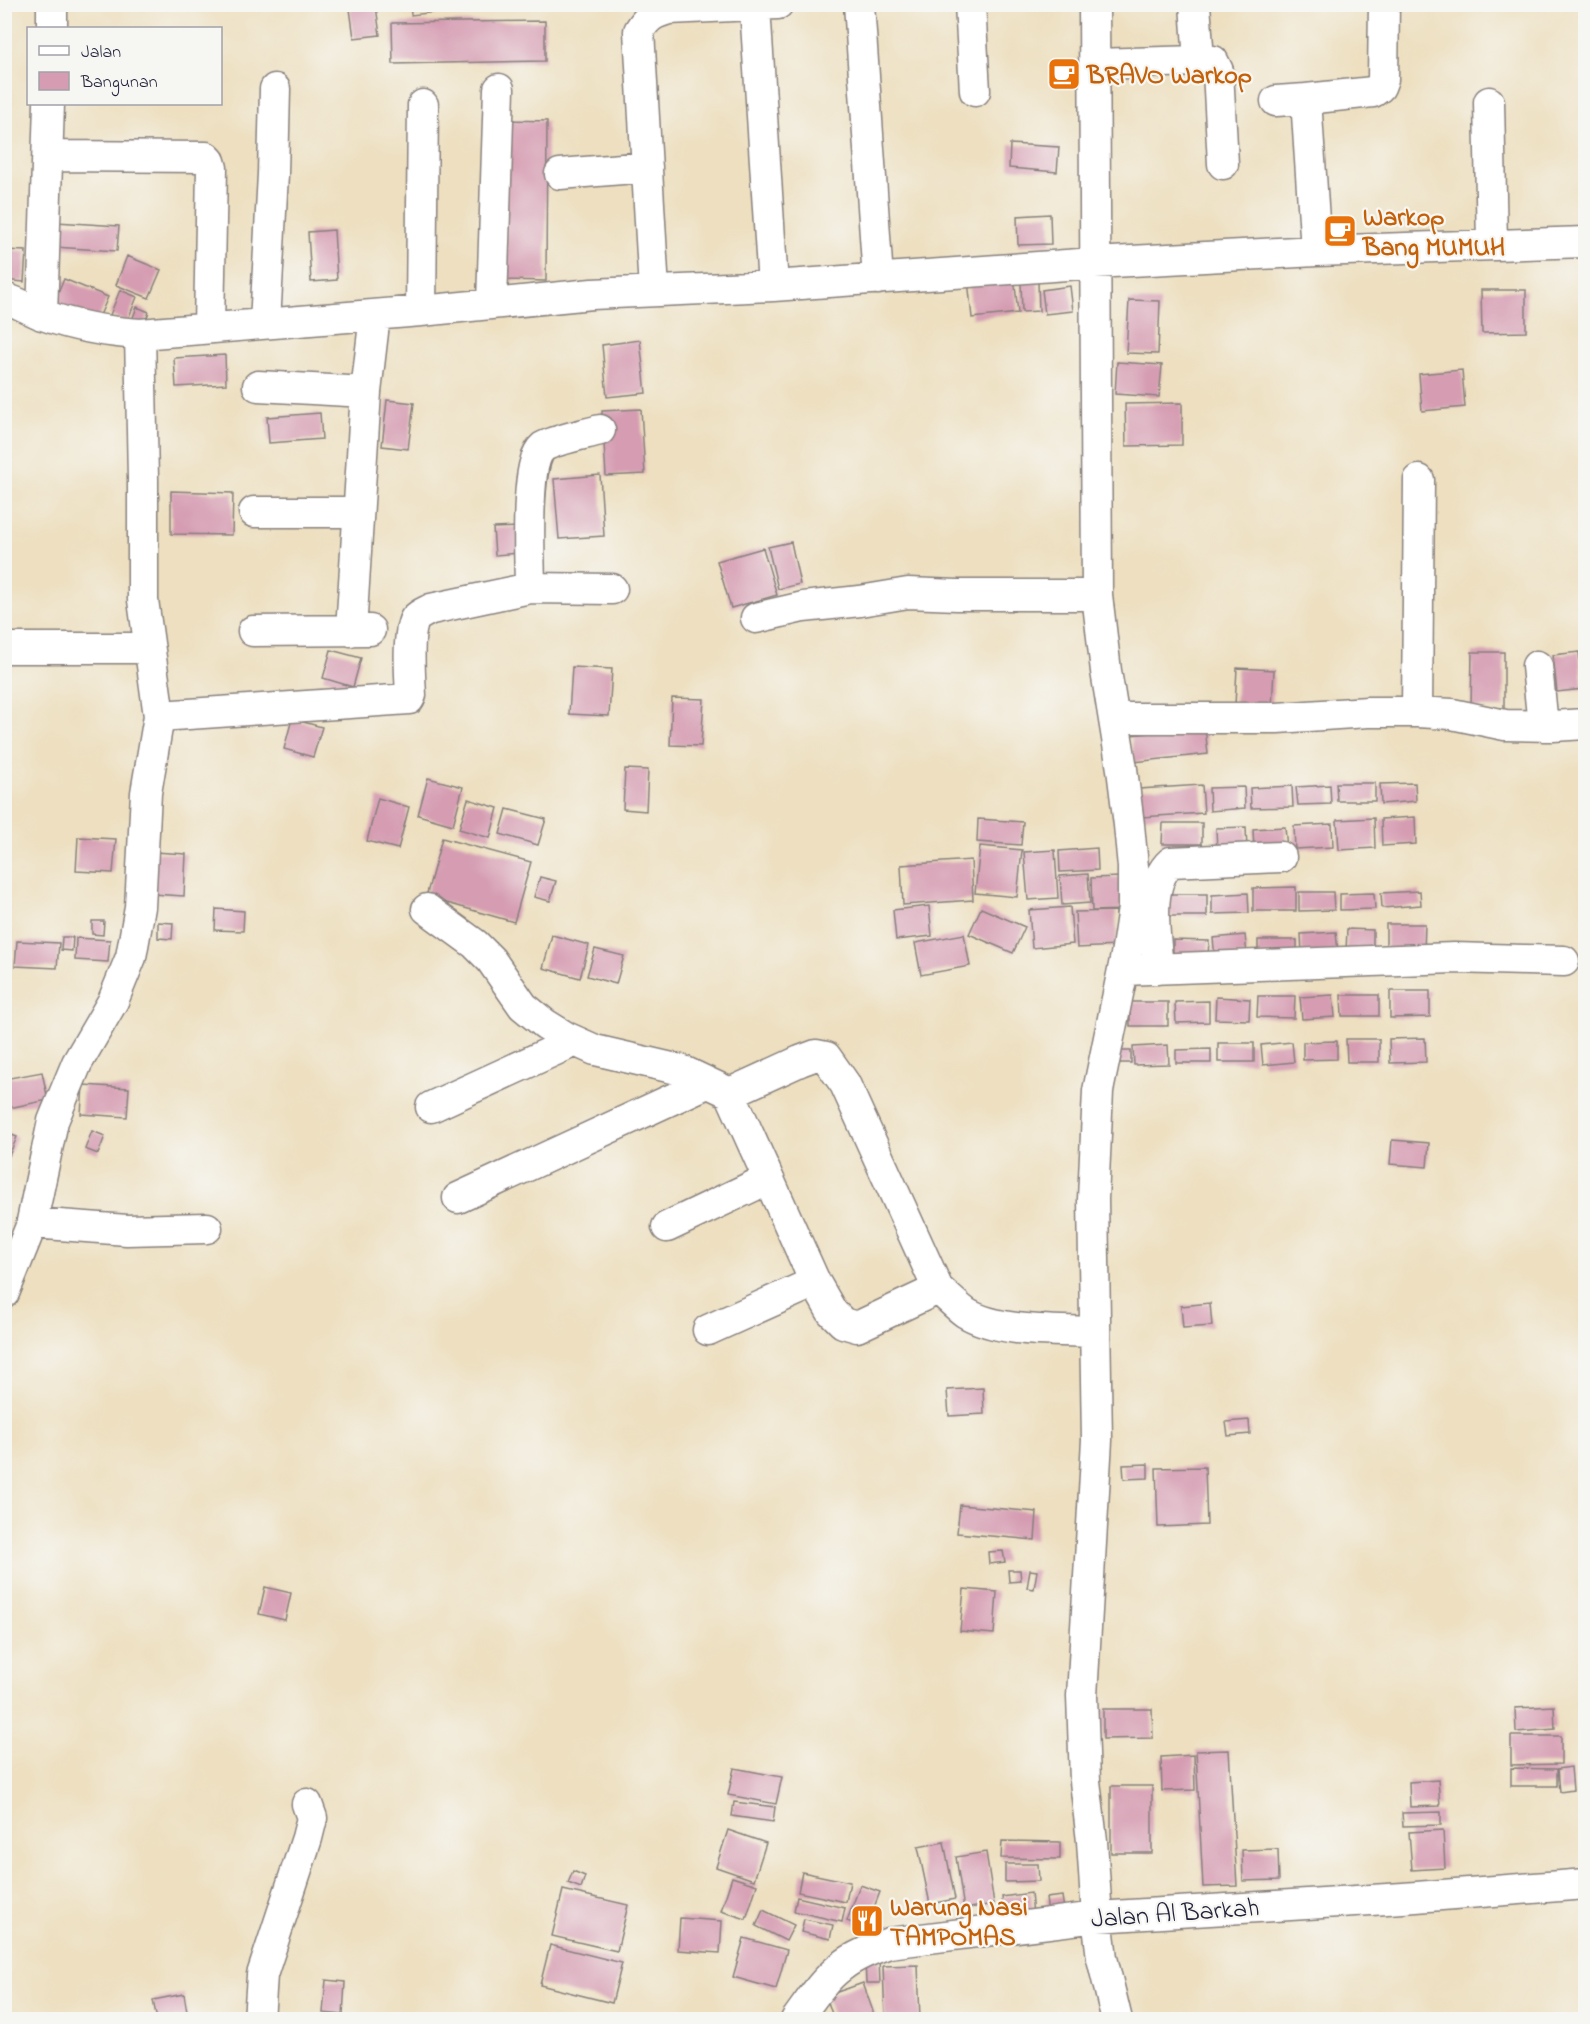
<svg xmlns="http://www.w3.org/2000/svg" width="1590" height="2024" viewBox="0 0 1590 2024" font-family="'Indie Flower',sans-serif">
<rect width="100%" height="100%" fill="#f6f6f2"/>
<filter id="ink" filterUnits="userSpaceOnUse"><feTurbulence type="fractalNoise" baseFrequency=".0167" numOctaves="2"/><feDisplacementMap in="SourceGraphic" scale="12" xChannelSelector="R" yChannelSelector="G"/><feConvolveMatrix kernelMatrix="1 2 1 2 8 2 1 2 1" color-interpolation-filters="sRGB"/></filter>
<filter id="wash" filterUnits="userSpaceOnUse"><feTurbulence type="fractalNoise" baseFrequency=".008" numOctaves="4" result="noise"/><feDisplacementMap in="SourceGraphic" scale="24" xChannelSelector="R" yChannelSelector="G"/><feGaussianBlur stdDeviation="1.35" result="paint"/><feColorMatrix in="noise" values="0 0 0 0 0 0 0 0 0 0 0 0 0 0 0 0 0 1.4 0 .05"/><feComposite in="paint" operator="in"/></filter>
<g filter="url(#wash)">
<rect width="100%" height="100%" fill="#eddfbf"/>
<g id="blocks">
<path fill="#d69db2" d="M 410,4 L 489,4 L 490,6 L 411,15 Z
M 376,6 L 380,35 L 354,38 L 350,9 Z
M 545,21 L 545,61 L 393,64 L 392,23 Z
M 506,120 L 547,121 L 546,281 L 506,280 Z
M 1010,144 L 1059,147 L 1057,172 L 1009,168 Z
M 1050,214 L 1051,244 L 1018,245 L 1017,216 Z
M 56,222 L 119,226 L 117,251 L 54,247 Z
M 334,230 L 337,280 L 311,282 L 308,232 Z
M 4,250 L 26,251 L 24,282 L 4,280 Z
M 127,256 L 161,270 L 149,298 L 116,285 Z
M 1014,276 L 1018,313 L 972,318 L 968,280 Z
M 64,279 L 108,297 L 98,320 L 54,303 Z
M 1021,282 L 1038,282 L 1039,311 L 1022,312 Z
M 1070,286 L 1073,311 L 1045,314 L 1042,290 Z
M 120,290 L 137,297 L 127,322 L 110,315 Z
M 1481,290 L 1526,290 L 1526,332 L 1482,333 Z
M 1129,300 L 1160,301 L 1158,354 L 1126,353 Z
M 137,307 L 149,312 L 144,325 L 132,320 Z
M 640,340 L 646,393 L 607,397 L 602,345 Z
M 225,355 L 226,384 L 176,387 L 174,358 Z
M 1117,362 L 1162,365 L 1159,397 L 1115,394 Z
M 1462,370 L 1465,407 L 1422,411 L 1419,374 Z
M 387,400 L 414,403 L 408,449 L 382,446 Z
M 1182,403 L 1182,445 L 1126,446 L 1125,404 Z
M 641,409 L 645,474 L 606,476 L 602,411 Z
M 320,413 L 322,439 L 269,443 L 267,417 Z
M 600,475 L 604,536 L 559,539 L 554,479 Z
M 171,491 L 233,493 L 232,535 L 171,534 Z
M 518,527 L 519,553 L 495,555 L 493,528 Z
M 791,542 L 800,584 L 778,589 L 768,547 Z
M 763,548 L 777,595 L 731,608 L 717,561 Z
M 331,650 L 361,658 L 353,687 L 323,678 Z
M 1472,652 L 1504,652 L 1504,708 L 1471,708 Z
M 1579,652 L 1583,689 L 1557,692 L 1553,655 Z
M 572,667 L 612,669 L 609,716 L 569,714 Z
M 1237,668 L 1274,670 L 1272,707 L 1235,705 Z
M 672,698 L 704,699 L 701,746 L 670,745 Z
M 292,719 L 322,727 L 313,757 L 284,749 Z
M 1205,728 L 1208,754 L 1134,762 L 1131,735 Z
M 625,769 L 648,770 L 646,811 L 623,809 Z
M 428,778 L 463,787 L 453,825 L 418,815 Z
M 1336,783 L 1375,783 L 1375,801 L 1337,801 Z
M 1415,783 L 1416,801 L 1381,804 L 1380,784 Z
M 1202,785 L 1204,813 L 1141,817 L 1139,789 Z
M 1330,785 L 1331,804 L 1298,805 L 1296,787 Z
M 1292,786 L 1293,807 L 1251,808 L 1250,788 Z
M 1244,787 L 1245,808 L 1210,811 L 1209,788 Z
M 378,798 L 409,807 L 398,849 L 367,841 Z
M 468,799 L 498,808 L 490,838 L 459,829 Z
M 507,809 L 546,819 L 538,845 L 500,834 Z
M 1415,817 L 1416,844 L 1382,846 L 1381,819 Z
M 1374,818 L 1375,848 L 1339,850 L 1337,820 Z
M 978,819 L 1023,822 L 1021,845 L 977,842 Z
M 1163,823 L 1202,823 L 1202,844 L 1162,844 Z
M 1332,824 L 1333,847 L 1295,849 L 1294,826 Z
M 1246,827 L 1247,850 L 1217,851 L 1216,828 Z
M 1285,827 L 1287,848 L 1254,850 L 1253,829 Z
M 78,837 L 116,839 L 113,873 L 76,871 Z
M 442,838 L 531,862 L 514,922 L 426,897 Z
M 980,846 L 1022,850 L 1017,897 L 975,893 Z
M 1097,848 L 1098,870 L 1060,872 L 1059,851 Z
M 1055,850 L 1058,898 L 1028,900 L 1024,852 Z
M 154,852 L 186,854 L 184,896 L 152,894 Z
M 971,860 L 973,900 L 903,905 L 901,865 Z
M 1088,874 L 1090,903 L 1062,905 L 1060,876 Z
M 540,877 L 556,881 L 550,901 L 534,897 Z
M 1121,877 L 1122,910 L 1092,911 L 1091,878 Z
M 1296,887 L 1296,911 L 1253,911 L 1253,888 Z
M 1420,891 L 1421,905 L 1382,908 L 1381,893 Z
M 1299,892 L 1333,892 L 1334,910 L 1299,911 Z
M 1248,893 L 1249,913 L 1212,914 L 1212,895 Z
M 1374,893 L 1375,909 L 1340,910 L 1340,894 Z
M 1168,894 L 1207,894 L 1207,916 L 1168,916 Z
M 929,906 L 932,936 L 896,940 L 893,910 Z
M 1070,907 L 1073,944 L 1032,948 L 1029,910 Z
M 981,908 L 1025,927 L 1013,953 L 969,934 Z
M 216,909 L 244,911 L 243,931 L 215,930 Z
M 1116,911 L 1117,946 L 1077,948 L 1075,912 Z
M 92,921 L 104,921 L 103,935 L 92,934 Z
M 158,922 L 173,923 L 172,939 L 158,938 Z
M 1386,924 L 1425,924 L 1424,953 L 1386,953 Z
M 1347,929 L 1373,930 L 1373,951 L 1346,951 Z
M 1336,932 L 1338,953 L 1302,955 L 1301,934 Z
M 964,934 L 970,966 L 921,975 L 915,943 Z
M 552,935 L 589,945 L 580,978 L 543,968 Z
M 1245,935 L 1247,955 L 1215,958 L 1213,938 Z
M 62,937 L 73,937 L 72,951 L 61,950 Z
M 76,938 L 110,940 L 108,962 L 75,960 Z
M 1173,940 L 1209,941 L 1208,955 L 1173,954 Z
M 1258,940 L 1297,940 L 1297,957 L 1258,955 Z
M 17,941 L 59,943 L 57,968 L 15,966 Z
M 595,949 L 624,956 L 616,984 L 587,976 Z
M 1390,991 L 1430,991 L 1430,1017 L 1390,1018 Z
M 1333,995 L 1335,1017 L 1302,1019 L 1300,997 Z
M 1341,995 L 1379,995 L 1379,1016 L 1342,1016 Z
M 1258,996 L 1295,996 L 1294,1018 L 1257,1017 Z
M 1216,997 L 1250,999 L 1249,1020 L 1215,1019 Z
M 1209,1001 L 1209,1022 L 1176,1023 L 1175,1002 Z
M 1130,1002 L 1168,1002 L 1168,1026 L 1130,1026 Z
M 1425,1038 L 1426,1062 L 1390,1063 L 1389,1039 Z
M 1346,1039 L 1379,1039 L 1379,1062 L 1347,1062 Z
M 1337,1041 L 1337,1059 L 1303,1060 L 1303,1042 Z
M 1292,1042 L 1294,1062 L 1263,1065 L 1261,1045 Z
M 1218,1043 L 1254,1043 L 1254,1062 L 1218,1062 Z
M 1168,1045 L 1169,1064 L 1134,1065 L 1133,1047 Z
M 1211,1049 L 1211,1063 L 1176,1063 L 1176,1050 Z
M 1113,1051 L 1131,1051 L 1131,1063 L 1113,1063 Z
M 42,1072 L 48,1100 L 4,1109 L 4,1079 Z
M 83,1085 L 129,1088 L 127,1117 L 81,1114 Z
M 92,1131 L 105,1136 L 98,1154 L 85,1149 Z
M 4,1132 L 17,1137 L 8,1158 L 4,1157 Z
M 1392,1140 L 1429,1143 L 1427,1167 L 1390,1164 Z
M 1210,1303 L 1212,1326 L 1183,1328 L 1181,1306 Z
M 983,1388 L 984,1414 L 949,1416 L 947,1390 Z
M 1249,1420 L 1250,1434 L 1228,1436 L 1226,1422 Z
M 1148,1464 L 1148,1478 L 1124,1479 L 1123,1465 Z
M 1205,1467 L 1207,1525 L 1158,1527 L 1156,1468 Z
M 960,1505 L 1037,1512 L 1035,1540 L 957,1533 Z
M 1003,1551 L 1005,1562 L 989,1564 L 988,1552 Z
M 1008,1570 L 1020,1570 L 1021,1581 L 1009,1582 Z
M 1030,1570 L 1037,1571 L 1034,1589 L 1027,1588 Z
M 265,1587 L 291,1593 L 285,1620 L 259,1614 Z
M 964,1589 L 997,1592 L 994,1634 L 960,1631 Z
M 1554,1706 L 1555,1729 L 1516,1732 L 1515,1708 Z
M 1103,1709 L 1152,1709 L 1153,1738 L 1103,1739 Z
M 1511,1736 L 1561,1736 L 1561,1764 L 1511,1765 Z
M 1229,1750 L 1237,1886 L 1203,1887 L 1196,1751 Z
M 1194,1755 L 1195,1790 L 1162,1791 L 1161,1757 Z
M 1571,1767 L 1573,1790 L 1560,1792 L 1558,1769 Z
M 734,1768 L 782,1777 L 776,1804 L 728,1795 Z
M 1511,1768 L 1557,1769 L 1557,1786 L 1511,1786 Z
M 1438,1780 L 1440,1806 L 1410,1807 L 1409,1782 Z
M 1111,1786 L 1152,1786 L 1152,1853 L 1111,1853 Z
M 734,1802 L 775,1807 L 773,1822 L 732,1816 Z
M 1441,1812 L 1441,1825 L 1403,1826 L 1402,1813 Z
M 728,1830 L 766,1843 L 754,1880 L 716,1867 Z
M 1443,1830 L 1445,1868 L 1412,1870 L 1409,1832 Z
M 1002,1841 L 1060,1842 L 1060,1859 L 1001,1858 Z
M 944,1842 L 955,1899 L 930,1904 L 918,1847 Z
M 1278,1849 L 1279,1880 L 1243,1881 L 1242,1850 Z
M 986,1852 L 994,1904 L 964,1909 L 956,1857 Z
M 1005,1864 L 1038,1864 L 1039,1881 L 1005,1882 Z
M 573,1871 L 585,1876 L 581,1888 L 568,1883 Z
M 802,1872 L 850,1882 L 846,1902 L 798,1892 Z
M 732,1877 L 757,1885 L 746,1919 L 721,1911 Z
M 860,1885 L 880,1892 L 866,1928 L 847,1921 Z
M 563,1890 L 628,1905 L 617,1951 L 552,1936 Z
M 1031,1893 L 1033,1915 L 1004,1918 L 1002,1897 Z
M 1062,1896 L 1064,1910 L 1048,1913 L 1046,1898 Z
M 797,1897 L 845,1908 L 842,1922 L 794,1911 Z
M 763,1910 L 794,1925 L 786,1941 L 756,1926 Z
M 680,1918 L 722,1921 L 720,1953 L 678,1950 Z
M 804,1919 L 833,1925 L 830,1939 L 801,1932 Z
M 744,1938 L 787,1950 L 776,1989 L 733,1977 Z
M 550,1945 L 622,1963 L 612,2003 L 540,1985 Z
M 879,1959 L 880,1983 L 866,1983 L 865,1960 Z
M 918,1965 L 920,2020 L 885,2020 L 883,1966 Z
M 326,1980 L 345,1982 L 343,2015 L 323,2013 Z
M 863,1983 L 876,2020 L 834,2020 L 826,1996 Z
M 184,1994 L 188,2018 L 157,2020 L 153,2000 Z"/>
</g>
</g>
<g filter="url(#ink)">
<use href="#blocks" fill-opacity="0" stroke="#88807d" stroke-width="1.5"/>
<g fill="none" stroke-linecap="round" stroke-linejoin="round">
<g stroke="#88807d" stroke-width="33">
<path id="minor" d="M 859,4 L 878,279
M 970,4 L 975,91
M 1094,4 L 1097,595 L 1106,671 L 1122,769 L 1129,825 L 1133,867 L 1133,908 L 1126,955 L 1098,1091 L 1093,1199 L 1097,1440 L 1082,1696 L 1085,1781 L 1092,1841 L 1097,1917 L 1102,1958 L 1117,2020
M 755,7 L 773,286
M 52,28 L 52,6
M 1199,61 L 1213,61 L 1218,71 L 1223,164
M 1094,64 L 1199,61 L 1195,4
M 1276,101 L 1306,99
M 1489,102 L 1492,244
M 48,156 L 206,157 L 210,161 L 212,168 L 209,327
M 560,174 L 647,167
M 1316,251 L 1306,99 L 1373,92 L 1380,87 L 1383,79 L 1384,4
M 654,291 L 639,31 C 647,17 654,13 669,9 L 778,4
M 4,298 C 21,303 29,310 43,315 C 74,326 107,332 140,334 L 421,311 L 592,294 L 773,286 L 1094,263 L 1316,251 L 1586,242
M 492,303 L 499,89
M 421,311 L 423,105
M 42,315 L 49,104
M 265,323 L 273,174 L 275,89
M 258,386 L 366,392
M 254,512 L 358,512
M 530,588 C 530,562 524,462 543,447 C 554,440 586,434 600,430
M 756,618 L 803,607 L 860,601 L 908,593 L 957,595 L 1097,595
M 253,631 L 370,630
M 351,631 L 366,392 L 375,315
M 4,648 L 149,648
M 1537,666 L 1543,726
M 1417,712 L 1419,480
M 159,716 L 409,699 L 411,695 C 410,678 407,632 415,619 C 419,614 425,612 431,609 L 530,588 L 612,589
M 1114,718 L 1277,718 L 1368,712 L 1417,712 L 1452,714 L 1505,725 L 1553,726 L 1586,724
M 427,909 L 475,944 L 491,960 L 523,1006 L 545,1024 L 566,1037 L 595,1050 L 681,1070 L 730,1093 L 800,1061 L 816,1055 L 826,1057 L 845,1084 L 938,1289
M 1158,969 C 1156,937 1145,885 1171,862 L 1281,857
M 1123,970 L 1454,958 L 1564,961
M 730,1093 L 815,1282 L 832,1312 L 843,1323 L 857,1327 L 938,1289 C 947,1296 956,1306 966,1313 C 999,1333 1057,1330 1094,1332
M 431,1107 L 575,1041
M 458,1198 L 707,1083
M 32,1223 L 127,1230 L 207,1228
M 667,1227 L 768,1179
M 4,1293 L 31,1226 L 53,1121 L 77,1063 L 113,1001 L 131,957 L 140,907 L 146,793 L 159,716 L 143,600 L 143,479 L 140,334
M 708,1330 L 815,1282
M 259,2020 L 262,1975 L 307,1838 L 312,1818 L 307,1804
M 796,2020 C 810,2001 823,1980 842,1966 C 856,1955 873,1949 889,1943 L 1097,1917 L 1403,1898 L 1586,1884"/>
</g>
<use href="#minor" stroke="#fff" stroke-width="30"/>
</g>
</g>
<defs>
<g id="cafe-square" transform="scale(1.725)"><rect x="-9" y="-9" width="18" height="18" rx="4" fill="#e8710a" stroke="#f6f6f2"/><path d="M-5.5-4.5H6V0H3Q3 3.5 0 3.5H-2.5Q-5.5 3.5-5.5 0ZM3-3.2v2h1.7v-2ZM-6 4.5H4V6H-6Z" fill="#fff"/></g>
<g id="restaurant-square" transform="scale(1.725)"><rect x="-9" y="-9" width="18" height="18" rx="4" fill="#e8710a" stroke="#f6f6f2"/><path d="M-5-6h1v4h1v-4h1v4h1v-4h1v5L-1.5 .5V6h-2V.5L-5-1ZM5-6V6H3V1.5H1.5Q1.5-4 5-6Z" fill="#fff"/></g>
</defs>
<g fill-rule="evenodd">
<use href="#cafe-square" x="1064" y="74"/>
<use href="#cafe-square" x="1340" y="231"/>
<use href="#restaurant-square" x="867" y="1921"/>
</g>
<g text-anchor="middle" stroke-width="4.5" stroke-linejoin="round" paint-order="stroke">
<g font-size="26" font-weight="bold" fill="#c56008" stroke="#f6f6f2" text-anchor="start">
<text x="1087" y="83">BRAVO Warkop</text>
<text x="1363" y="225">Warkop<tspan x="1363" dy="30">Bang MUMUH</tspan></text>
<text x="890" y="1915">Warung Nasi<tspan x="890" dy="30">TAMPOMAS</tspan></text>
</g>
<g font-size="26" fill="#22223b" stroke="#f6f6f2">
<text transform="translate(1175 1912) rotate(-4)" y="9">Jalan Al Barkah</text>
</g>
</g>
<rect width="1590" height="2024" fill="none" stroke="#f6f6f2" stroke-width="24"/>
<rect x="27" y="27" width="195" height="78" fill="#f6f6f2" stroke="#a1a1a9" stroke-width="1.5"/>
<rect x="39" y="46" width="30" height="9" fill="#ffffff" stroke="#a1a1a9" stroke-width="1.5"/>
<text x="81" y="57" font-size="18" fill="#22223b">Jalan</text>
<rect x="39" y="72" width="30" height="18" fill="#d69db2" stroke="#a1a1a9" stroke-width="1.5"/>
<text x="81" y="87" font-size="18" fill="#22223b">Bangunan</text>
</svg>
